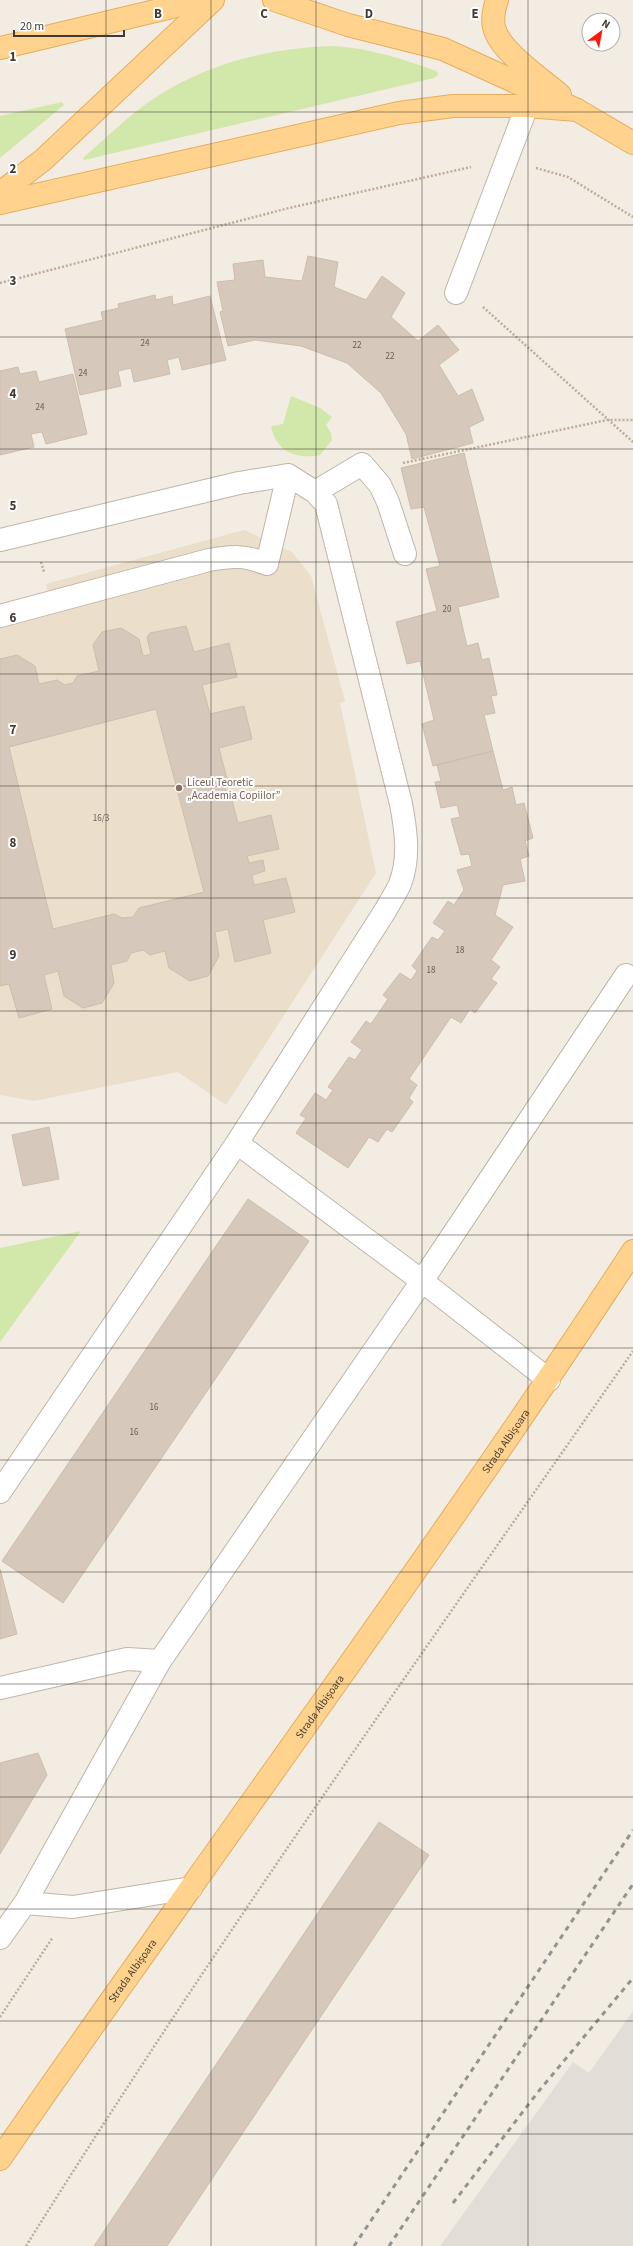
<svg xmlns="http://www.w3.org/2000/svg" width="633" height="2246" viewBox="0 0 633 2246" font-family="'Source Sans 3',sans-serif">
<rect width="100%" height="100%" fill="#f2ece3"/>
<path fill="#e3ddd8" d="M 633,2011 L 633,2246 L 440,2246 L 573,2062 L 589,2073 Z"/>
<path fill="#ebdfcc" d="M 244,530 L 292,552 L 311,576 L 345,701 L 340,703 L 376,873 L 226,1105 L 178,1072 L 34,1101 L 0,1095 L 0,605 L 48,593 L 46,584 Z"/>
<path fill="#d2e7aa" d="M 333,46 C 370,48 402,59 436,71 L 439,74 L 434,78 L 84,160 L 83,158 C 106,138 130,114 156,97 C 209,63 269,48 333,46 Z
M 62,102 L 64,105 L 0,158 L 0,116 Z
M 291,396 L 320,408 L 332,417 L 326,425 L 331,433 L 332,440 L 320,455 C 296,460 276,451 271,426 L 283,424 Z
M 81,1231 L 0,1342 L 0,1248 Z"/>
<path fill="#d6c9bb" stroke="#cebdab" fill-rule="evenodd" d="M 308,256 L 338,262 L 334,287 L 366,300 L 382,276 L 405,293 L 391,317 L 418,341 L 438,325 L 459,350 L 439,365 L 458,396 L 472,389 L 484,420 L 469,427 L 473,443 L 412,459 L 406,434 L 381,393 L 347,363 L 301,346 L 255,340 L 228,346 L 220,312 L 223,311 L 217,282 L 235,280 L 233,264 L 263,260 L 265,277 L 302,281 Z
M 155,295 L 156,300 L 172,296 L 173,305 L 210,296 L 226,360 L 182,370 L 179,357 L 167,360 L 170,374 L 134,382 L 131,368 L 118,371 L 121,386 L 80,395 L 65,329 L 103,320 L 101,312 L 119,308 L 118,304 Z
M 18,367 L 20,374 L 36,371 L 39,382 L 73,374 L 87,434 L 46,444 L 42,432 L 31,434 L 34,447 L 0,455 L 0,371 Z
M 464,453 L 499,597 L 458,607 L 467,646 L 478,643 L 482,660 L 489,658 L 497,695 L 491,696 L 495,713 L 484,715 L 493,751 L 433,766 L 422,724 L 434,720 L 420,661 L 407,664 L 396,622 L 437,611 L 426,569 L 440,566 L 424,507 L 411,509 L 401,468 Z
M 186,626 L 194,652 L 229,643 L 237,677 L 202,685 L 210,714 L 244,706 L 252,739 L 219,748 L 227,779 L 222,786 L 230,793 L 238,823 L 271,815 L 279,849 L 247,856 L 249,863 L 263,860 L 265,871 L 252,875 L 254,885 L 286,878 L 295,912 L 263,920 L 271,953 L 235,962 L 228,929 L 215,932 L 219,956 L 208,976 L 190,981 L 169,968 L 165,951 L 150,955 L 143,950 L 131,953 L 127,961 L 111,965 L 114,983 L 102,1003 L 83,1008 L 64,996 L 58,971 L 44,975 L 52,1009 L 19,1018 L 9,984 L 0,986 L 0,659 L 17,655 L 35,666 L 39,684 L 57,680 L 65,685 L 73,683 L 77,676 L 99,671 L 93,645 L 102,632 L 121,628 L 139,639 L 143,656 L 151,654 L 147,637 L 150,633 ZM 156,709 L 204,892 L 139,908 L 133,917 L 122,918 L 114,914 L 53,929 L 9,747 Z
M 493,751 L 503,790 L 512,787 L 516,805 L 524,803 L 533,838 L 525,841 L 529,856 L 520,859 L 525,881 L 503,885 L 495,915 L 513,927 L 491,960 L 500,967 L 491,979 L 497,983 L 475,1013 L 470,1009 L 461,1023 L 451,1017 L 409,1079 L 417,1085 L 409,1098 L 413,1102 L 392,1132 L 387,1129 L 378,1142 L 369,1137 L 348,1168 L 296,1133 L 306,1118 L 300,1115 L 315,1093 L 326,1100 L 333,1090 L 328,1087 L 349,1057 L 355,1060 L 362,1050 L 351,1042 L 366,1021 L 371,1024 L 388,999 L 383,995 L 400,973 L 411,980 L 417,971 L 412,966 L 432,937 L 438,940 L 445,931 L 433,923 L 448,901 L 454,905 L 464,890 L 457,870 L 472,866 L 469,854 L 461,855 L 451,819 L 460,817 L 457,805 L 441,808 L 435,782 L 441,781 L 437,765 Z
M 49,1127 L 59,1179 L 23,1186 L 12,1135 Z
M 248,1199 L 309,1241 L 63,1603 L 2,1561 Z
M 0,1569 L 17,1634 L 0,1639 Z
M 38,1753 L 47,1775 L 0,1854 L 0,1763 Z
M 379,1822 L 429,1855 L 167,2246 L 94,2246 Z"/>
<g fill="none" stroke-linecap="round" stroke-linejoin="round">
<g stroke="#c0b5a8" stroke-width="24">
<path id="minor" d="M 456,293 L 527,106
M 315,492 L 362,464 L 380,485 L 388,502 L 405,554
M 0,540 L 239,483 L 288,475 L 315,492 L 326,504 L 401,804 C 406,830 410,858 400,884 C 396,893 390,902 385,911 L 237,1143 L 0,1492
M 0,616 L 209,560 C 233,556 244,555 267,564 L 288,475
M 237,1143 L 422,1281 L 549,1380
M 0,1688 L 127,1659 L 160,1661
M 25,1903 L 73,1907 L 191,1888
M 0,1938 L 25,1903 L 160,1661 L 422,1281 L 626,975"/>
</g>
<g stroke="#e5ae5e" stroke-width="24">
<g id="major">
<path d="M 274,0 L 348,25 L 443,49 L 577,110 L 633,143"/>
<path d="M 497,0 C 494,9 492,18 494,27 C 499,51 542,79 560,95"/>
<path d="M 0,48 L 201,0"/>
<path d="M 0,193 L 43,160 L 213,0"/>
<path d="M 0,203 L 399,113 L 453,106 L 527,106 L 577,110"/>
<path id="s1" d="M 0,2159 C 63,2067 128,1977 192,1886 C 341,1676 492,1467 633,1251"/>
</g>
</g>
<path stroke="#bfac96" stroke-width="2.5" stroke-dasharray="2 2" stroke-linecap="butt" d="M 536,168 L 568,177 L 633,217
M 0,283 L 289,208 L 471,167
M 483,307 L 633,442
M 403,463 L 607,420 L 633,420
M 41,562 L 44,572
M 0,2017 L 53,1937
M 26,2246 C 217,1940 427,1647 633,1351"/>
<use href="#minor" stroke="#fff" stroke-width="22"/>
<use href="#major" stroke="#ffd38e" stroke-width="22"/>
<path stroke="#939393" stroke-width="3" stroke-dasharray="5 5" stroke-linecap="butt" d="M 453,2203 L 538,2092 L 633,1978
M 354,2246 L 633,1830
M 389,2246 L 633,1884"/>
</g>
<path fill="none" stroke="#433b33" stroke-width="1" stroke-opacity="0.55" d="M 106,0 L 106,2246M 211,0 L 211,2246M 316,0 L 316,2246M 422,0 L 422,2246M 528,0 L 528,2246M 0,112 L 633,112M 0,225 L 633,225M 0,337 L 633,337M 0,449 L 633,449M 0,562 L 633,562M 0,674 L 633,674M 0,786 L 633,786M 0,898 L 633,898M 0,1011 L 633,1011M 0,1123 L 633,1123M 0,1235 L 633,1235M 0,1348 L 633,1348M 0,1460 L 633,1460M 0,1572 L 633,1572M 0,1684 L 633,1684M 0,1797 L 633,1797M 0,1909 L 633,1909M 0,2021 L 633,2021M 0,2134 L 633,2134"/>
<circle fill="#8d6e63" stroke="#fff" stroke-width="1.5" cx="179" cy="788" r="4"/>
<g text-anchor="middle" stroke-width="4" stroke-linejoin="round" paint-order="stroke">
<g font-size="9" fill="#685e55">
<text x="145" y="346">24</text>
<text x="357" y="348">22</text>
<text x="390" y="359">22</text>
<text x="83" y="376">24</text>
<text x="40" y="410">24</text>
<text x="447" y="612">20</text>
<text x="101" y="821">16/3</text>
<text x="460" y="953">18</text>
<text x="431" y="973">18</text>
<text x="154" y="1410">16</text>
<text x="134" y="1435">16</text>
</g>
<g font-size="11" fill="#785e54" stroke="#fff" text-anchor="start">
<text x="187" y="786">Liceul Teoretic<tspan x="187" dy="13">„Academia Copiilor”</tspan></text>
</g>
<g font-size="11" fill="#433b33" stroke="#fff">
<text dy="4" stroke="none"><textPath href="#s1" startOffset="878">Strada Albișoara</textPath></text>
<text dy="4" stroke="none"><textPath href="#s1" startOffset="554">Strada Albișoara</textPath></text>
<text dy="4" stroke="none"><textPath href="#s1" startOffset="230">Strada Albișoara</textPath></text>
</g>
</g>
<g font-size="13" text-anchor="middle" font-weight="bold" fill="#433b33" stroke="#fff" stroke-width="4" stroke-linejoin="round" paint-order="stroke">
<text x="158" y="18">B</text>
<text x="264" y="18">C</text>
<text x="369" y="18">D</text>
<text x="475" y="18">E</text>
<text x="13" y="61">1</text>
<text x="13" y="173">2</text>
<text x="13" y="285">3</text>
<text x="13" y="398">4</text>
<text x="13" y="510">5</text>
<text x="13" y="622">6</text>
<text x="13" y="734">7</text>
<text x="13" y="847">8</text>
<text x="13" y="959">9</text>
</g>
<g transform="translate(601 32) rotate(32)"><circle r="19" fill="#ffffff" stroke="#b4b1ad"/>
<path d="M0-3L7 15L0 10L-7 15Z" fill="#fd190e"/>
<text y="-6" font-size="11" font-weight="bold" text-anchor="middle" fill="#433b33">N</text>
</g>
<path d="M14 30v6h110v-6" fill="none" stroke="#433b33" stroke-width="2"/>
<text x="20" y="30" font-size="12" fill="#433b33" stroke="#ffffff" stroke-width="3" paint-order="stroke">20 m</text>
</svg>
